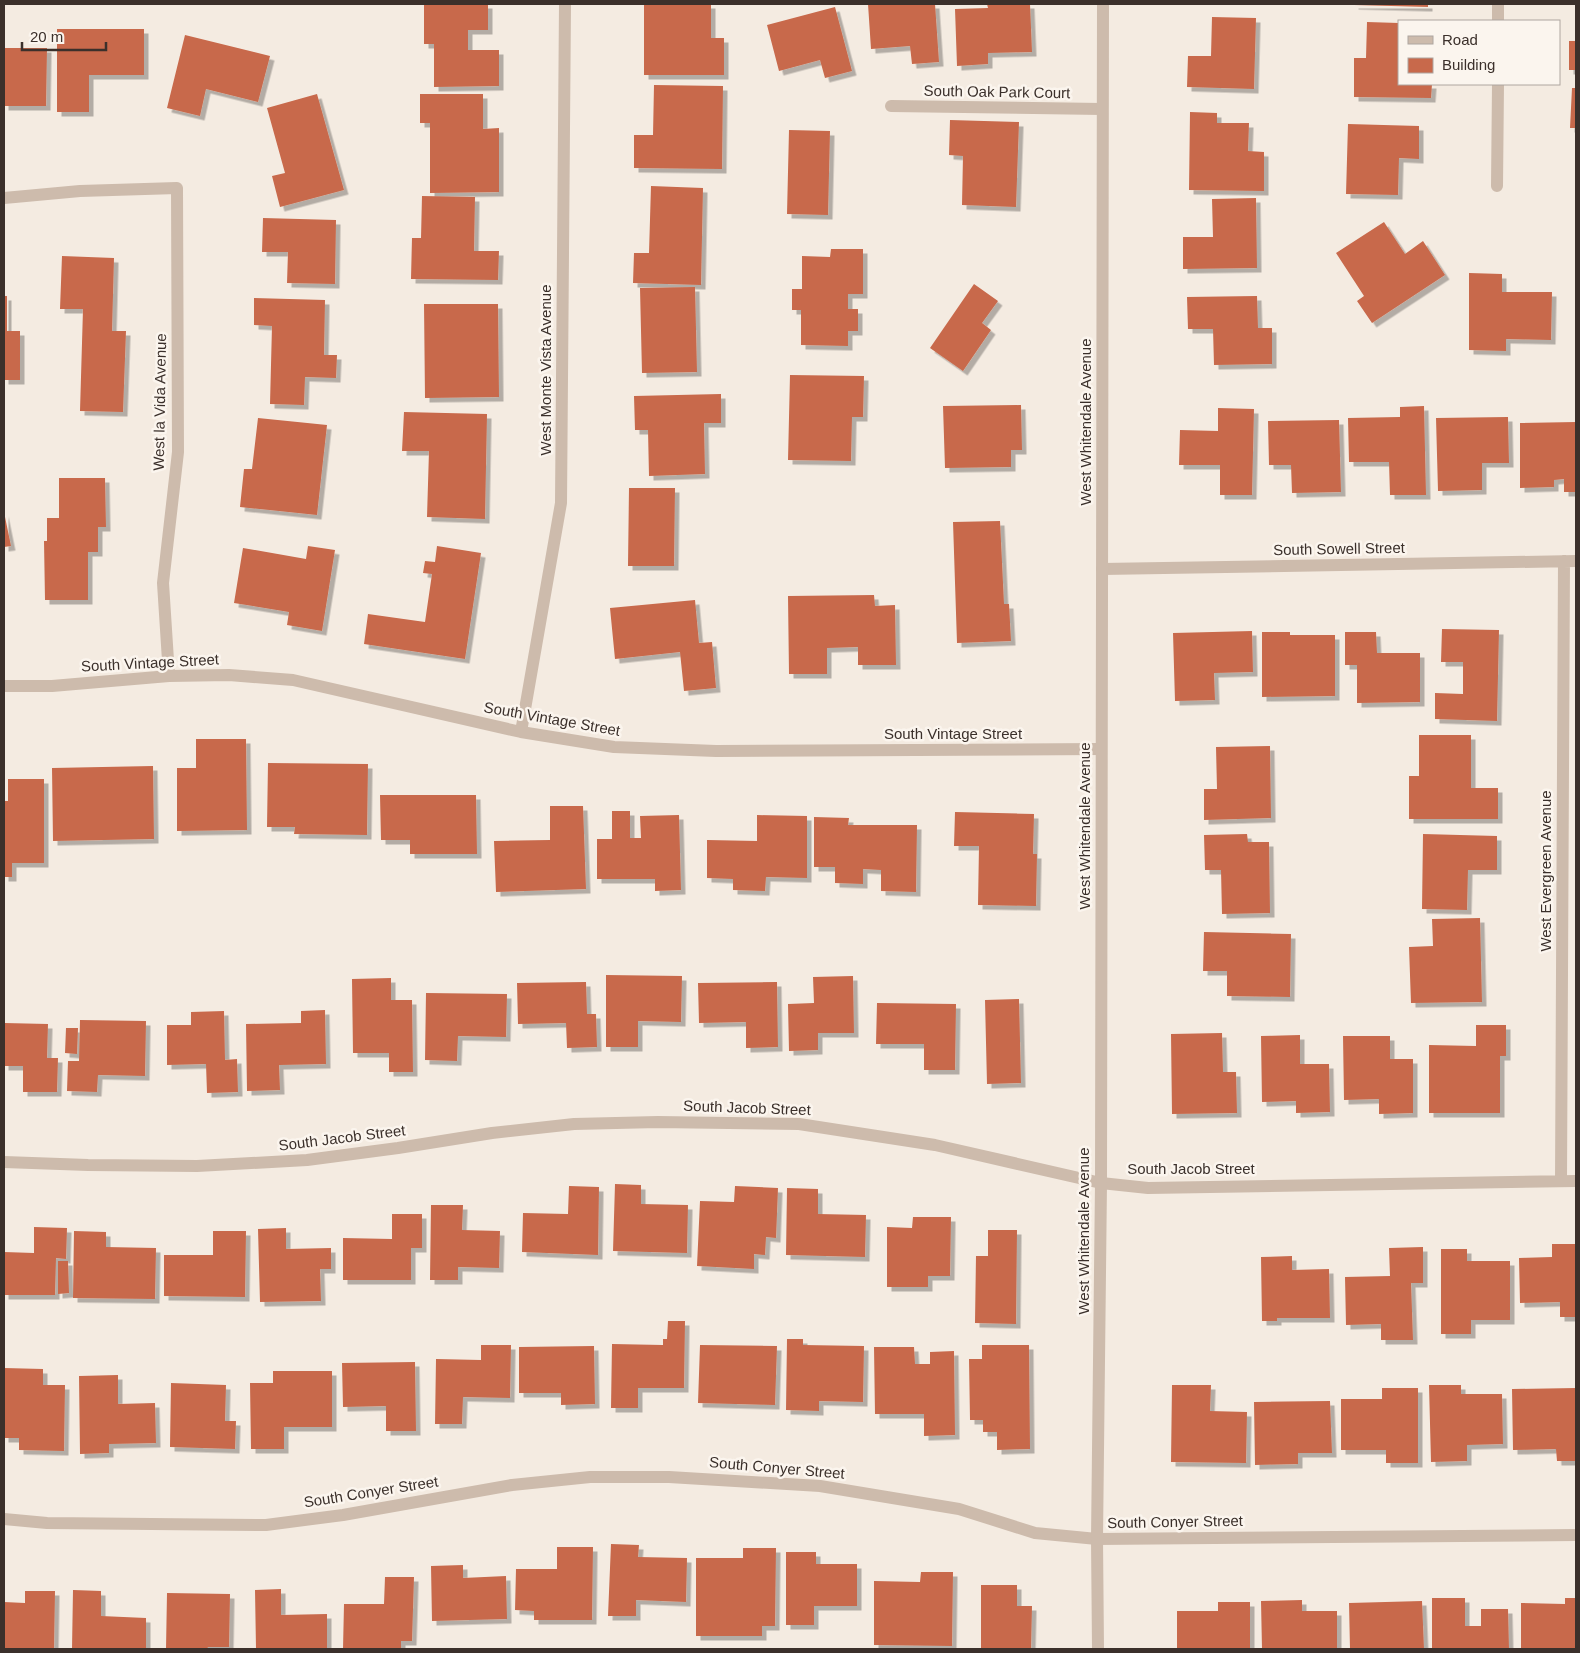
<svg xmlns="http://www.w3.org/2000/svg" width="1580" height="1653" viewBox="0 0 1580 1653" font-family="Helvetica,sans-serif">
<defs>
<filter id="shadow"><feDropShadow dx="4.5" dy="4.5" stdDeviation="0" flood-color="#0004"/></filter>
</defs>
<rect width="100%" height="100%" fill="#f4ebe1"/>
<path fill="#c8694b" filter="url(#shadow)" d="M 424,4 L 488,4 L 488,30 L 468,30 L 468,50 L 499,50 L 499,86 L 434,87 L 434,44 L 424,44 Z
M 644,4 L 711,4 L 711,38 L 724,38 L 724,75 L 644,75 Z
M 868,4 L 935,4 L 939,62 L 912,64 L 910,46 L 871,49 Z
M 987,4 L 1030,4 L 1032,52 L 988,53 L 988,64 L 957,66 L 955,9 L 988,8 Z
M 1354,4 L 1428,4 L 1428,7 L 1354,5 Z
M 835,7 L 852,71 L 825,78 L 820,60 L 779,71 L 767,25 Z
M 1212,17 L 1256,18 L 1254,89 L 1187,87 L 1188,56 L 1211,56 Z
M 1367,22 L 1399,23 L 1399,84 L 1432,84 L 1431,98 L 1354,97 L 1354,58 L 1366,58 Z
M 57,29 L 144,29 L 144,75 L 89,75 L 89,112 L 57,112 Z
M 185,35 L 270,56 L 258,102 L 206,89 L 200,116 L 167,108 Z
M 1569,41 L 1576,41 L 1576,70 L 1569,70 Z
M 4,48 L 47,48 L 46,106 L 4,106 Z
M 654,85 L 723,86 L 722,169 L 634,168 L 634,135 L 653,135 Z
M 1572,88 L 1576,88 L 1576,128 L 1570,128 Z
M 317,94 L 344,190 L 280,207 L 272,176 L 285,173 L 267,108 Z
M 420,94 L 483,94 L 483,129 L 499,128 L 499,192 L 430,193 L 430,123 L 420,123 Z
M 1190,112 L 1217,113 L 1217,123 L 1249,123 L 1248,151 L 1264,152 L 1264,191 L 1189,190 Z
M 950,120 L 1019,122 L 1016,207 L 962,205 L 963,156 L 949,155 Z
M 1348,124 L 1419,126 L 1419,159 L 1399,158 L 1398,195 L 1346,194 Z
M 789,130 L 830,131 L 828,215 L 787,214 Z
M 651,186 L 703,188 L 701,285 L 633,283 L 634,253 L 649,253 Z
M 422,196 L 475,197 L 474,251 L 499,251 L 498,280 L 411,279 L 412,238 L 421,238 Z
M 1256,198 L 1257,268 L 1183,269 L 1183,237 L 1213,237 L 1212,199 Z
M 263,218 L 336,220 L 335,284 L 287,283 L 288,252 L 262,252 Z
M 1384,222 L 1405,254 L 1423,241 L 1445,275 L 1372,323 L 1357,301 L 1364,296 L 1336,253 Z
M 831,249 L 863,249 L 863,294 L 848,294 L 848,309 L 858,309 L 858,331 L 848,331 L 848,346 L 801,345 L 801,310 L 792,310 L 792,289 L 802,289 L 802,256 L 830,257 Z
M 62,256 L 114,258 L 112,331 L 126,331 L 123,412 L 80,411 L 83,309 L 60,309 Z
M 1469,273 L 1502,274 L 1502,292 L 1552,292 L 1551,340 L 1506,339 L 1506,351 L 1469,350 Z
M 974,284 L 998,301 L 982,323 L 991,330 L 963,371 L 930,348 Z
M 695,287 L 697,372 L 642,373 L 640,288 Z
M 4,296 L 7,296 L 7,331 L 20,331 L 20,380 L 4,380 Z
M 1257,296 L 1258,328 L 1272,328 L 1272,364 L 1214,365 L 1213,329 L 1188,329 L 1187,297 Z
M 254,298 L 325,300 L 324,355 L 337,355 L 336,378 L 305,377 L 304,405 L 270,404 L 272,326 L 254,325 Z
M 424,304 L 498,304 L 499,397 L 425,398 Z
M 790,375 L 864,376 L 863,417 L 852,417 L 851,461 L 788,460 Z
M 721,394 L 721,423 L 704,423 L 705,474 L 649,476 L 648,430 L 635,430 L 634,396 Z
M 1021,405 L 1022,450 L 1011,450 L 1011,467 L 945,468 L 943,406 Z
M 1424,406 L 1426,495 L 1390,495 L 1389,462 L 1349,462 L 1348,418 L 1400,417 L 1400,407 Z
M 1218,408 L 1254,409 L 1252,495 L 1220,495 L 1220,465 L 1179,465 L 1180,430 L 1218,431 Z
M 404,412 L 487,414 L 485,519 L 427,517 L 429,451 L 402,451 Z
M 1508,417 L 1509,463 L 1482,463 L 1482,490 L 1438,491 L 1436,418 Z
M 258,418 L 327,425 L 317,515 L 240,507 L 244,469 L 252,469 Z
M 1339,420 L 1341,492 L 1292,493 L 1291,465 L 1269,465 L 1268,421 Z
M 1576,422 L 1576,492 L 1564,492 L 1564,479 L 1554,480 L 1554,487 L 1520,488 L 1520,423 Z
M 59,478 L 105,478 L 106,527 L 98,527 L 98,552 L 88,552 L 88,600 L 45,600 L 44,541 L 47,541 L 47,518 L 59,518 Z
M 629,488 L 675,488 L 674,566 L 628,566 Z
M 4,512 L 11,546 L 4,547 Z
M 1000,521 L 1004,604 L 1009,604 L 1011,641 L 957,643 L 953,522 Z
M 308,546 L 335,550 L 322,631 L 287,625 L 289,612 L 234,603 L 243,548 L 306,559 Z
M 437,546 L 481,553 L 465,659 L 364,644 L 368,614 L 425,622 L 432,574 L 423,573 L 425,561 L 435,562 Z
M 874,595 L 875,606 L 895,605 L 896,665 L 858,665 L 858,647 L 827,648 L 827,674 L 789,674 L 788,596 Z
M 695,600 L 699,643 L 712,642 L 716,688 L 684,691 L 680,652 L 615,659 L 610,608 Z
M 1442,629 L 1499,630 L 1497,721 L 1435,719 L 1435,693 L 1463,694 L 1463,662 L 1441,662 Z
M 1252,631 L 1253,672 L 1214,673 L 1215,700 L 1175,701 L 1173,633 Z
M 1262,632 L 1290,632 L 1290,635 L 1335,635 L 1335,696 L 1262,697 Z
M 1345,632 L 1376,632 L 1377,653 L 1420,653 L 1420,702 L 1357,703 L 1357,665 L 1345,665 Z
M 1419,735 L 1471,735 L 1471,788 L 1498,788 L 1498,819 L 1409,819 L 1409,776 L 1419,776 Z
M 196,739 L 246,739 L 247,830 L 177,831 L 177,768 L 196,768 Z
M 1270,746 L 1271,818 L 1204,820 L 1204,789 L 1217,789 L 1216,747 Z
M 268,763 L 368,764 L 367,835 L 294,834 L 295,827 L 267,827 Z
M 153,766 L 154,839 L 53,841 L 52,768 Z
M 8,779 L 44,779 L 44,863 L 12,863 L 12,877 L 4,877 L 4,801 L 8,801 Z
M 380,795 L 476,795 L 477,854 L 410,854 L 410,840 L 381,840 Z
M 550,806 L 583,806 L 586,889 L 496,892 L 494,841 L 550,840 Z
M 612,811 L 630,811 L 630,838 L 641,838 L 640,816 L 679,815 L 681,890 L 655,891 L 655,879 L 597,879 L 597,839 L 612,839 Z
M 955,812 L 1034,814 L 1033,854 L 1037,854 L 1036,906 L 978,905 L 979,846 L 954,846 Z
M 757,815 L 807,816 L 807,878 L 766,877 L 765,891 L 733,890 L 733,879 L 707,878 L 707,840 L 757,841 Z
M 814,817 L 849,818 L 848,825 L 917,825 L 916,892 L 881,891 L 881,870 L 863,869 L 863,884 L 835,883 L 835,867 L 814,867 Z
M 1247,834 L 1248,842 L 1269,842 L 1270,913 L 1222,914 L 1221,870 L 1205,870 L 1204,835 Z
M 1423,834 L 1497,836 L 1497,870 L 1468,870 L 1467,910 L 1422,909 Z
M 1480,918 L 1482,1002 L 1411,1003 L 1409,947 L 1433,946 L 1432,919 Z
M 1204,932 L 1291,934 L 1290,997 L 1227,996 L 1227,971 L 1203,971 Z
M 606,975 L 682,976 L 681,1022 L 638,1021 L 638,1047 L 606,1047 Z
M 853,976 L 854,1033 L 818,1033 L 818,1050 L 789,1051 L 788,1004 L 814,1003 L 813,977 Z
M 391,978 L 391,1000 L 412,1000 L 413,1072 L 389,1072 L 389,1053 L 353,1053 L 352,979 Z
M 586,982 L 587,1014 L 596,1014 L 597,1047 L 567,1048 L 566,1023 L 518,1024 L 517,983 Z
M 777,982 L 778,1047 L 746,1048 L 746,1022 L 699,1023 L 698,983 Z
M 426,993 L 507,994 L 506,1037 L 458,1036 L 457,1061 L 425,1060 Z
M 1019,999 L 1021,1083 L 987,1084 L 985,1000 Z
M 877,1003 L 956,1004 L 955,1070 L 924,1070 L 924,1044 L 876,1044 Z
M 325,1010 L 326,1064 L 279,1065 L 280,1090 L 247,1091 L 246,1024 L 301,1023 L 301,1011 Z
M 224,1011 L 225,1060 L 237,1059 L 238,1092 L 207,1093 L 206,1064 L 167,1065 L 167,1025 L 191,1025 L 191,1012 Z
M 80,1020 L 146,1021 L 145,1076 L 98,1075 L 97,1092 L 67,1091 L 68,1061 L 79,1061 Z
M 4,1023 L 48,1024 L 47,1058 L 58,1058 L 57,1092 L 23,1092 L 23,1066 L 4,1066 Z
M 1476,1025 L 1506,1025 L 1506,1056 L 1500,1056 L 1500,1113 L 1429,1113 L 1429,1045 L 1476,1046 Z
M 66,1028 L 78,1028 L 77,1054 L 65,1053 Z
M 1222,1033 L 1223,1072 L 1236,1072 L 1237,1113 L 1172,1114 L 1171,1034 Z
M 1300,1035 L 1300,1064 L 1329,1064 L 1330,1112 L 1296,1113 L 1296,1101 L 1262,1102 L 1261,1036 Z
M 1343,1036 L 1390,1036 L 1390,1059 L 1413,1059 L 1413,1113 L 1379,1114 L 1379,1099 L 1344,1100 Z
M 615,1184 L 641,1185 L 641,1204 L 688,1205 L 687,1253 L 613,1251 Z
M 569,1186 L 599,1187 L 598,1255 L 522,1252 L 523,1213 L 568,1214 Z
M 735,1186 L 778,1188 L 776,1238 L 766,1237 L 765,1255 L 754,1254 L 754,1269 L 697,1266 L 700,1201 L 734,1202 Z
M 787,1188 L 818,1189 L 818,1214 L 866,1215 L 865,1257 L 786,1255 Z
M 431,1205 L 463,1205 L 462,1230 L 500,1231 L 499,1268 L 458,1267 L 458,1280 L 430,1280 Z
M 392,1214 L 422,1214 L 422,1248 L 411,1248 L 411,1280 L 343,1280 L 343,1238 L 392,1239 Z
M 913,1217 L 951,1217 L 950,1276 L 928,1276 L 928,1287 L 887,1287 L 887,1227 L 912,1228 Z
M 34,1227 L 67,1228 L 66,1259 L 56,1258 L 55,1295 L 4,1295 L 4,1252 L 34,1253 Z
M 286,1228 L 286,1249 L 331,1248 L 331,1269 L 320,1269 L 321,1301 L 260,1302 L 258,1229 Z
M 988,1230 L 1017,1230 L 1016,1324 L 975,1323 L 976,1256 L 988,1256 Z
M 74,1231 L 106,1232 L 106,1247 L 156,1248 L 155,1299 L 73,1298 Z
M 213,1231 L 246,1231 L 245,1297 L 164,1296 L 164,1255 L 213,1255 Z
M 1552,1244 L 1576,1244 L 1576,1317 L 1560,1317 L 1560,1302 L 1520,1303 L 1519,1258 L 1552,1257 Z
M 1423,1247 L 1423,1283 L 1411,1283 L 1413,1340 L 1381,1340 L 1381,1324 L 1346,1325 L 1345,1277 L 1390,1276 L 1389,1248 Z
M 1441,1249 L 1467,1249 L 1467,1261 L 1510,1261 L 1510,1320 L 1471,1320 L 1471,1334 L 1441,1334 Z
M 1292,1256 L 1292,1270 L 1329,1269 L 1330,1318 L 1277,1318 L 1277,1321 L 1262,1321 L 1261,1257 Z
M 58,1261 L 68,1261 L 69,1293 L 58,1294 Z
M 668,1321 L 685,1321 L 684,1388 L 638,1388 L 638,1408 L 611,1408 L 612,1344 L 663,1345 L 663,1339 L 667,1339 Z
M 787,1339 L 803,1339 L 803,1345 L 864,1346 L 863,1402 L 819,1401 L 819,1411 L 786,1410 Z
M 481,1345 L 511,1345 L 510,1398 L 463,1397 L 462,1424 L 435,1424 L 436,1359 L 481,1360 Z
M 700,1345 L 777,1346 L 775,1405 L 698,1403 Z
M 982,1345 L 1029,1345 L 1030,1449 L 997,1450 L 997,1432 L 983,1432 L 983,1420 L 970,1420 L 969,1359 L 982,1359 Z
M 594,1346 L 595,1404 L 561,1405 L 561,1393 L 519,1393 L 519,1347 Z
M 874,1347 L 914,1347 L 915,1364 L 930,1364 L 930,1352 L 954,1351 L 955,1435 L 924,1436 L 924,1414 L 875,1414 Z
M 415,1362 L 416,1431 L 386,1431 L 386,1406 L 343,1407 L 342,1363 Z
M 4,1368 L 43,1369 L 43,1385 L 65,1385 L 64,1451 L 19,1450 L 19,1438 L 4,1438 Z
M 273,1371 L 332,1371 L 332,1427 L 284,1427 L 284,1449 L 251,1449 L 250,1383 L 273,1383 Z
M 118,1375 L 118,1404 L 155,1403 L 156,1443 L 109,1444 L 109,1453 L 80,1454 L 79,1376 Z
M 171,1383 L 226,1385 L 225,1421 L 236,1421 L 235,1449 L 170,1447 Z
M 1172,1385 L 1211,1385 L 1210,1411 L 1247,1412 L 1246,1463 L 1171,1462 Z
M 1429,1385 L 1461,1385 L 1461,1394 L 1502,1394 L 1503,1444 L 1467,1445 L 1467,1461 L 1431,1462 Z
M 1382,1388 L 1418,1388 L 1418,1463 L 1386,1463 L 1386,1450 L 1341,1450 L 1341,1399 L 1382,1399 Z
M 1576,1388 L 1576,1461 L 1557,1461 L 1556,1449 L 1513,1450 L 1512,1389 Z
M 1330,1401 L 1332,1453 L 1298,1453 L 1298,1464 L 1255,1465 L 1254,1402 Z
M 611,1544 L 639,1545 L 638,1557 L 687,1558 L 686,1602 L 636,1600 L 636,1616 L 608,1616 Z
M 557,1547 L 593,1547 L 592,1620 L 534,1620 L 534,1611 L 515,1610 L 516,1569 L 557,1569 Z
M 743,1548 L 776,1548 L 775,1626 L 762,1626 L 762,1636 L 696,1636 L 696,1558 L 743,1558 Z
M 786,1552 L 816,1552 L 816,1564 L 857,1564 L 857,1606 L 814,1606 L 814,1625 L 786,1625 Z
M 463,1565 L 463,1578 L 506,1576 L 507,1619 L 432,1621 L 431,1566 Z
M 921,1572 L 953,1572 L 952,1646 L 874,1645 L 874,1581 L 920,1582 Z
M 385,1577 L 414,1577 L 412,1641 L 401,1641 L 401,1649 L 343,1649 L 344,1604 L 384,1604 Z
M 981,1585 L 1017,1585 L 1017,1606 L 1032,1606 L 1031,1649 L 981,1649 Z
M 281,1589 L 281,1615 L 327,1614 L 327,1649 L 256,1649 L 255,1590 Z
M 73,1590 L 101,1591 L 101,1616 L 146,1618 L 146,1649 L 72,1649 Z
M 25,1591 L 55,1591 L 54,1649 L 4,1649 L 4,1602 L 25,1603 Z
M 167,1593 L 230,1594 L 229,1647 L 208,1647 L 207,1649 L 166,1649 Z
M 1432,1598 L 1465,1598 L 1465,1626 L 1481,1626 L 1481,1609 L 1508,1609 L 1509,1649 L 1432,1649 Z
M 1565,1598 L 1576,1598 L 1576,1649 L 1521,1649 L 1521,1603 L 1565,1604 Z
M 1302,1600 L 1302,1611 L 1337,1611 L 1337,1649 L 1262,1649 L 1261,1601 Z
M 1422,1601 L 1424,1649 L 1350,1649 L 1349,1603 Z
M 1218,1602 L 1250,1602 L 1250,1649 L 1177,1649 L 1177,1611 L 1218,1611 Z"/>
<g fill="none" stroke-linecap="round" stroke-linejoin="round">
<path stroke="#cdbbac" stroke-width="12" d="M 1498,21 L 1498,4
M 891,106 L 1102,109
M 1497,186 L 1498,84
M 4,198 L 80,191 L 177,188 L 178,452 L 163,583 L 169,676
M 1102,569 L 1576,561
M 4,686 L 52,686 L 169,676 L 229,675 L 293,680 L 521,732 L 614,747 L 716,751 L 1101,749
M 521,732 L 561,503 L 565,4
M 4,1162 L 88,1165 L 197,1166 L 307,1160 L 398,1148 L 492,1133 L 574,1124 L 658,1122 L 799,1124 L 935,1145 L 1101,1183 L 1148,1188 L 1576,1181
M 1561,1181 L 1564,561
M 4,1519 L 47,1523 L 266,1525 L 343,1515 L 512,1485 L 590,1477 L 669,1477 L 820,1486 L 959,1509 L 1035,1533 L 1097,1539 L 1576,1535"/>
<path stroke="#cdbbac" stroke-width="12" d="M 1098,1649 L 1097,1539 L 1101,1183 L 1103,4"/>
</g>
<g text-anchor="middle" stroke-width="5" stroke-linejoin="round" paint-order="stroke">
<g font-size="15" fill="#3b302b" stroke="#fbf5ee">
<text transform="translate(997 92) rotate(1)" y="5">South Oak Park Court</text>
<text transform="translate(546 370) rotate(-90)" y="5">West Monte Vista Avenue</text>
<text transform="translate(160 402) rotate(-89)" y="5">West la Vida Avenue</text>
<text transform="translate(1086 422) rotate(-90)" y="5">West Whitendale Avenue</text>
<text transform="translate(1339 549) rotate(-1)" y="5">South Sowell Street</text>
<text transform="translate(150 663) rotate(-3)" y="5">South Vintage Street</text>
<text transform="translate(552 719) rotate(10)" y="5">South Vintage Street</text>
<text x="953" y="739">South Vintage Street</text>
<text transform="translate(1085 826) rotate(-90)" y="5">West Whitendale Avenue</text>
<text transform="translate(1546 871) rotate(-90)" y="5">West Evergreen Avenue</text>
<text transform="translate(747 1108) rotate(2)" y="5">South Jacob Street</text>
<text transform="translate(342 1138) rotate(-7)" y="5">South Jacob Street</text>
<text x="1191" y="1174">South Jacob Street</text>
<text transform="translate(1084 1231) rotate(-90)" y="5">West Whitendale Avenue</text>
<text transform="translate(777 1468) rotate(5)" y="5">South Conyer Street</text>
<text transform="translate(371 1492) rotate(-9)" y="5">South Conyer Street</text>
<text transform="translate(1175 1522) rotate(-1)" y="5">South Conyer Street</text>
</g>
</g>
<rect width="1580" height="1653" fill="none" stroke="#3b302b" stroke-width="10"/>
<rect x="1398" y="20" width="162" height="65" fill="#fbf5ee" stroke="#aea6a0"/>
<rect x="1408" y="36" width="25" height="8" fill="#cdbbac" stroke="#aea6a0"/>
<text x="1442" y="45" font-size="15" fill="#3b302b">Road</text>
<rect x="1408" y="58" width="25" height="15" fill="#c8694b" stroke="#aea6a0"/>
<text x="1442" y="70" font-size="15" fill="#3b302b">Building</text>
<path d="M22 42v8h84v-8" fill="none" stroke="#3b302b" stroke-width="2.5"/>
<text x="30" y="42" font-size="15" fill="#3b302b" stroke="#fbf5ee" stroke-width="4" paint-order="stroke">20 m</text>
</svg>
